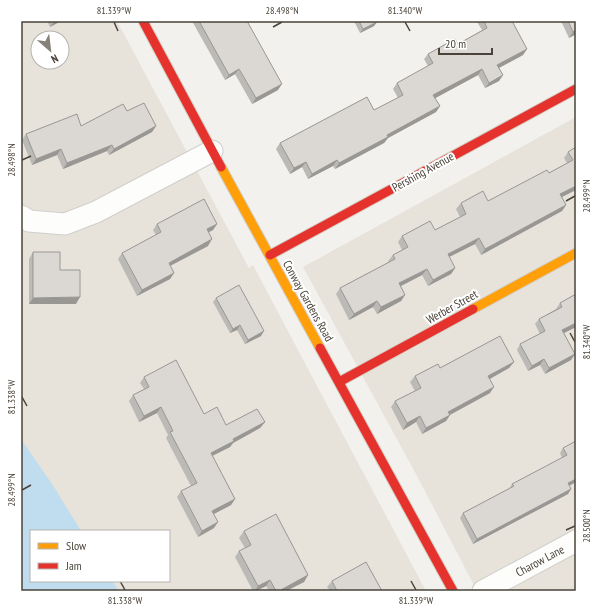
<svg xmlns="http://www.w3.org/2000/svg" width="597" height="612" viewBox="0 0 597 612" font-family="'PT Sans Narrow',sans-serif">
<rect width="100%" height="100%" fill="#f3f1ed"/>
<path fill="#e7e3db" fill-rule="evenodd" d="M 21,21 L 117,21 L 249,268 L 253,265 L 426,591 L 21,591 ZM 38,38 L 62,38 L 62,62 L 38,62 ZM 31,531 L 169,531 L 169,581 L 31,581 Z
M 576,117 L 576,591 L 477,591 L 417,476 L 303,267 Z"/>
<path fill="#bfddef" d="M 21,439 L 54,487 L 81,531 L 31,531 L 31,581 L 112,581 L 119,591 L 21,591 Z"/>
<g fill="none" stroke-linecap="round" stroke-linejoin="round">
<g stroke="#d1cfcb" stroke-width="23">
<path id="street" d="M 21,216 L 29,221 L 65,224 L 96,212 L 212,151
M 483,591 L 576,541"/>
</g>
<g stroke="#d2cec4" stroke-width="11">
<path id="slow" d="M 221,167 L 320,348
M 473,309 L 576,253"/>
</g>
<g stroke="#d2cec4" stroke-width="11">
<path id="jam" d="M 143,21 L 221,167
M 270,255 L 576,89
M 320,348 L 453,591
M 339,382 L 473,309"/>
</g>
<use href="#street" stroke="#fdfdfc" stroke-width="21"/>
<use href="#slow" stroke="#ff9f0a" stroke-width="9"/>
<use href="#jam" stroke="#e5322d" stroke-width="9"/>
</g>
<path fill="#bcbab6" d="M 47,21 L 61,21 L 50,27 Z
M 192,21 L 247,21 L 278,90 L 252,104 L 235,74 L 225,80 Z
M 354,21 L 377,21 L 374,26 L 360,33 Z
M 478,21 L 512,21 L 527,49 L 523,55 L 499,68 L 503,75 L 499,81 L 485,88 L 478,75 L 435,98 L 440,106 L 436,112 L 388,138 L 384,143 L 335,169 L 333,166 L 308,179 L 302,167 L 290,174 L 276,149 L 280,143 L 374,110 L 398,98 L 393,89 L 397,83 L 428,66 L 424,59 L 428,54 L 458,44 L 482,30 L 477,22 Z
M 561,21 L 576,21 L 576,34 L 569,38 Z
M 127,111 L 156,126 L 152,132 L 109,155 L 107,151 L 63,169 L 57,155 L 32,165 L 22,140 L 26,134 L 81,126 Z
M 576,147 L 562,197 L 566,205 L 562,211 L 481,255 L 475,244 L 449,257 L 455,268 L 451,274 L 428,286 L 422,275 L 401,286 L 405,295 L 401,301 L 377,314 L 373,307 L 349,320 L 336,294 L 340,288 L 389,262 L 388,261 L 393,255 L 402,250 L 398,242 L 402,236 L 435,230 L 460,217 L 456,209 L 461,203 L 488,201 L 549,173 L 567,163 L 564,158 L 568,152 Z
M 157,224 L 217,224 L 213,230 L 209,232 L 208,246 L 170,266 L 174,273 L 170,279 L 137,296 L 118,259 L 122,253 L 156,235 L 153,230 Z
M 33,252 L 60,270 L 76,304 L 29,304 L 29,259 Z
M 576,294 L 576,327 L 564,333 L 575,354 L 571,360 L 545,374 L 540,365 L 528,371 L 517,350 L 520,344 L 540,334 L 535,324 L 539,319 L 556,309 L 560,303 Z
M 216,298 L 261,336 L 245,344 L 237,330 L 230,333 L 213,302 Z
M 514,362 L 509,368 L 490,379 L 490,393 L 450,415 L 446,421 L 422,434 L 416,422 L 403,430 L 391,407 L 395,401 L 415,391 L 410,382 L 415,376 L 440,368 Z
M 144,377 L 204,414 L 226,425 L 265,422 L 260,428 L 233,443 L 230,447 L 212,456 L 235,499 L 231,505 L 214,514 L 214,528 L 198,537 L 177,497 L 181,491 L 191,486 L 166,438 L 168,435 L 157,413 L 139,422 L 129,401 L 133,395 L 144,389 L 140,383 Z
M 576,441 L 576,482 L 569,486 L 571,489 L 568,494 L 473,544 L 460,518 L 463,513 L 509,489 L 512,484 L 562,458 L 560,453 L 563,448 Z
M 244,531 L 308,575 L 304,582 L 286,591 L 269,591 L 266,586 L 256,591 L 253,591 L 235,557 L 239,551 L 245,548 L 239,538 Z
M 332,581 L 382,591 L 330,591 L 327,587 Z"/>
<path fill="#999794" d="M 55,21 L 61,21 L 50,27 L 54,22 Z
M 377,22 L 374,26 L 360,33 L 363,29 Z
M 576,30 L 576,34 L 569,38 L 573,32 Z
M 527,49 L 523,55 L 493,71 L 497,65 Z
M 239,69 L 235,74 L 225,80 L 229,75 Z
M 482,69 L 478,75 L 430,101 L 433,95 Z
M 503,75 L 499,81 L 485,88 L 489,83 Z
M 282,84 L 278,90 L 252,104 L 256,98 Z
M 440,106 L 436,112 L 388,138 L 384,143 L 335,169 L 339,163 L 387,135 Z
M 156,126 L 152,132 L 109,155 L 114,149 Z
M 112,145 L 107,151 L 63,169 L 67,163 Z
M 61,149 L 57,155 L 32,165 L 36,159 Z
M 337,160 L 333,166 L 308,179 L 312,174 Z
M 306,162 L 302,167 L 290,174 L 294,168 Z
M 576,186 L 576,190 L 556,200 L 560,194 Z
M 566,205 L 562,211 L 481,255 L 485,249 Z
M 217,224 L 213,230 L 203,235 L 207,229 Z
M 479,238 L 475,244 L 443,260 L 448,254 Z
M 212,239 L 208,246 L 164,269 L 169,263 Z
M 455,268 L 451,274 L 428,286 L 433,280 Z
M 427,269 L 422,275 L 395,289 L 399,283 Z
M 174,273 L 170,279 L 137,296 L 142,290 Z
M 405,295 L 401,301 L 377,314 L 381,307 Z
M 80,297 L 76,304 L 29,304 L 33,298 Z
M 377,301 L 373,307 L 349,320 L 354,314 Z
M 576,323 L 576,327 L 558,336 L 562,330 Z
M 240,325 L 237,330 L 230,333 L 233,329 Z
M 264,331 L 261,336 L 245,344 L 248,340 Z
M 575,354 L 571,360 L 545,374 L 549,368 Z
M 544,359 L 540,365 L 528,371 L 532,366 Z
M 514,362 L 509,368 L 484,382 L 488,376 Z
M 494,387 L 490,393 L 444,418 L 448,412 Z
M 161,407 L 157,413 L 139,422 L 144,416 Z
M 450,415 L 446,421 L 422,434 L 426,428 Z
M 420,416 L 416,422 L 403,430 L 407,423 Z
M 265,422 L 260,428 L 233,443 L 230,447 L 206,459 L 211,453 L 233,439 Z
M 576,479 L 576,482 L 565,488 L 568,483 Z
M 571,489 L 568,494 L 473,544 L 477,539 Z
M 235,499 L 231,505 L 208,517 L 212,511 Z
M 218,522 L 214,528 L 198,537 L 202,531 Z
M 308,575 L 304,582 L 286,591 L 279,591 Z
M 270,580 L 266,586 L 256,591 L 255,591 L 258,586 Z"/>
<path fill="#dbd8d4" stroke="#999794" d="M 199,21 L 247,21 L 282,84 L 256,98 L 239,69 L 229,75 Z
M 359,21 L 377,21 L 377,22 L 363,29 Z
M 484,21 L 512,21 L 527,49 L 497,65 L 503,75 L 489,83 L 482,69 L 433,95 L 440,106 L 387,135 L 388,137 L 339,163 L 337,160 L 312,174 L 306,162 L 294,168 L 280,143 L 367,97 L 374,110 L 403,95 L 397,83 L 433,63 L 428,54 L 455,39 L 458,44 L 487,28 Z
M 568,21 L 576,21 L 576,30 L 573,32 Z
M 144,103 L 156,126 L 114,149 L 112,145 L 67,163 L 61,149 L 36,159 L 26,134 L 77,114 L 81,126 L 123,104 L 127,111 Z
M 576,147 L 576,186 L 560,194 L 566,205 L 485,249 L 479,238 L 448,254 L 455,268 L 433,280 L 427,269 L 399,283 L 405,295 L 381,307 L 377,301 L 354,314 L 340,288 L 395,259 L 393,255 L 408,247 L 402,236 L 430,221 L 435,230 L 466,214 L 461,203 L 483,191 L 488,201 L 547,170 L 549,173 L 573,160 L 568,152 Z
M 204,199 L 217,224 L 207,229 L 212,239 L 169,263 L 174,273 L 142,290 L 122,253 L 161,232 L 157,224 Z
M 33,252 L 60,252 L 60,270 L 80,270 L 80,297 L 33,298 Z
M 239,285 L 264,331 L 248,340 L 240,325 L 233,329 L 216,298 Z
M 576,294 L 576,323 L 562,330 L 575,354 L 549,368 L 544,359 L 532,366 L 520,344 L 545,331 L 539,319 L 562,307 L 560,303 Z
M 500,336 L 514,362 L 488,376 L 494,387 L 448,412 L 450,415 L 426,428 L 420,416 L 407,423 L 395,401 L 421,388 L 415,376 L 438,364 L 440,368 Z
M 176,360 L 204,414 L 217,407 L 226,425 L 257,409 L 265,422 L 233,439 L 234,441 L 211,453 L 235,499 L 212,511 L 218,522 L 202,531 L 181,491 L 197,483 L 170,432 L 173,431 L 161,407 L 144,416 L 133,395 L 149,387 L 144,377 Z
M 576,441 L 576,479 L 568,483 L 571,489 L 477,539 L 463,513 L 514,486 L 512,484 L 567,455 L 563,448 Z
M 276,514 L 308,575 L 279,591 L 276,591 L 270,580 L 258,586 L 239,551 L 251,545 L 244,531 Z
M 366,562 L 382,591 L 337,591 L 332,581 Z"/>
<path fill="none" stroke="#4a4339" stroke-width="1.5" d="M 114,22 L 118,31M 405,22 L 410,31M 273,27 L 282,22M 22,160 L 31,156M 566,201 L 575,196M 570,333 L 575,342M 22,397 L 27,406M 22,490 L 31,485M 566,530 L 575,526M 120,581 L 125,590M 411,581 L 416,590"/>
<g text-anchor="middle" stroke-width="4" stroke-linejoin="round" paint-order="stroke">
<g font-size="12" fill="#4a4339" stroke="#fff">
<text transform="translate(423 172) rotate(-29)" y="4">Pershing Avenue</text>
<text transform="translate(308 301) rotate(61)" y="4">Conway Gardens Road</text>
<text transform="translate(452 307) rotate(-29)" y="4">Werber Street</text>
<text transform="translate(540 561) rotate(-28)" y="4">Charow Lane</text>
</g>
</g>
<rect width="597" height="612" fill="none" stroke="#ffffff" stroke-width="44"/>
<rect x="30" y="530" width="140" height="52" fill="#ffffff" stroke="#b7b4b0"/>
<rect x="38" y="543" width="20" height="6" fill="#ff9f0a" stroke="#b7b4b0"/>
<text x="66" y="550" font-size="12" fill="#4a4339">Slow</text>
<rect x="38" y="563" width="20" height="6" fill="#e5322d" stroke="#b7b4b0"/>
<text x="66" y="570" font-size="12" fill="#4a4339">Jam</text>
<g transform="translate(50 50) rotate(152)"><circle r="19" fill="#ffffff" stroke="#b7b4b0"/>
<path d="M0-3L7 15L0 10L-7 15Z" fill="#858078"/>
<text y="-6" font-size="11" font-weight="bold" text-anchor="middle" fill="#4a4339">N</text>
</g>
<path d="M439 48v6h53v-6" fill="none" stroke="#4a4339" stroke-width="2"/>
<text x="445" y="48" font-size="12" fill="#4a4339" stroke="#ffffff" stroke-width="3" paint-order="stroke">20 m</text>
<rect x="22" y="22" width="553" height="568" fill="none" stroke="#4a4339" stroke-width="1.5"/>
<g font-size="10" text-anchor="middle" fill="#4a4339">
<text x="114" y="14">81.339°W</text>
<text x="282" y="14">28.498°N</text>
<text x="405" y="14">81.340°W</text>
<text transform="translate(11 160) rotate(-90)" y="4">28.498°N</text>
<text transform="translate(586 196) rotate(-90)" y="4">28.499°N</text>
<text transform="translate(586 342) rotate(-90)" y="4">81.340°W</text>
<text transform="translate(11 397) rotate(-90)" y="4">81.338°W</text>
<text transform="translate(11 490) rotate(-90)" y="4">28.499°N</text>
<text transform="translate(586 526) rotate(-90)" y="4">28.500°N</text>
<text x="125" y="604">81.338°W</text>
<text x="416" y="604">81.339°W</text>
</g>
</svg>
